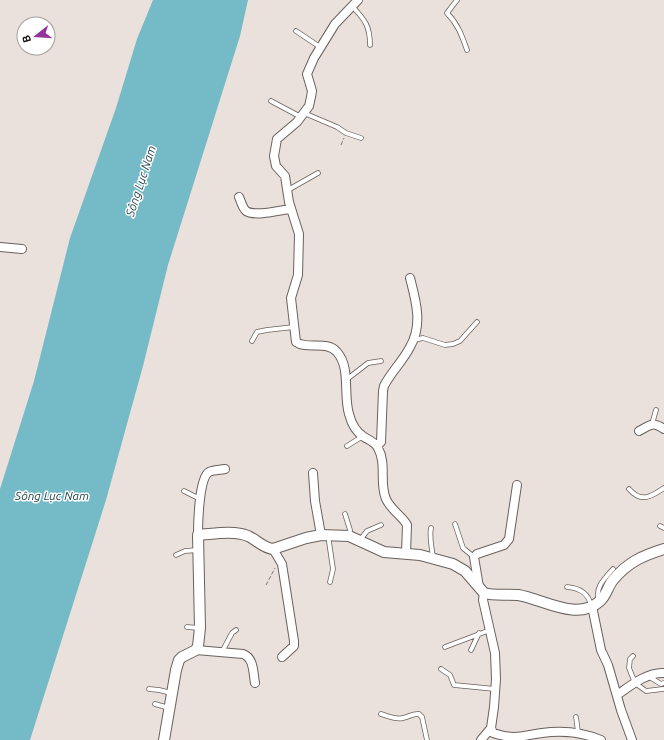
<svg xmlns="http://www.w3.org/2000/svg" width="664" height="740" viewBox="0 0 664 740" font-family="Ubuntu,sans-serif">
<rect width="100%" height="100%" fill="#eae0dc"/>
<path fill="#75bac7" d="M 153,0 L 248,0 L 240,36 L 168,265 L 143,366 L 106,500 L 30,740 L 0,740 L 0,489 L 34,381 L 70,238 L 116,108 L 137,39 Z"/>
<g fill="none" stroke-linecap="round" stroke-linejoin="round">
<g stroke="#6a615d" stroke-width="5.5">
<path id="service" d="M 457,0 L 447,13 C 458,24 462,36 467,50
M 352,6 C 365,20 370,26 370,45
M 296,31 L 320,47
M 271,101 L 301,117
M 304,113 L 337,127 L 346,133 L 361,138
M 288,190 L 318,173
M 414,340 L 423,338 L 445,345 L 453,344 L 460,341 L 477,322
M 252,341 L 257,332 L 267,330 L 294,327
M 346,380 L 368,363 L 381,361
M 652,424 L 656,410
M 347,446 L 363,436
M 629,489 C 641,503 651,497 664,488
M 184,491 L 200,499
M 345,514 L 350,530 L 349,535
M 455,524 L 463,548 L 474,557
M 660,526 L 664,528
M 431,528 C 429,538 432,547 433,558
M 328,535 L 333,569 L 330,582
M 360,540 L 367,531 L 381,525
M 176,555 L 185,551 L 198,550
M 567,587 C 580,588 588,593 591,605
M 599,601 C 594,588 605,578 613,569
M 187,627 L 199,628
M 445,647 L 490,630
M 471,650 L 479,633
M 222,652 L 232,633 L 236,630
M 633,656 L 630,659 L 629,668 L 635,683 L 646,691 L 663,689
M 441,669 L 450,675 L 454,685 L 495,689
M 648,676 L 661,684 L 664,683
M 149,689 L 159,690 L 171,693
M 155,704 L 169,708
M 381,714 C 388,716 396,720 403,718 C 409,717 413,713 419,714 L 422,717 L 427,740
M 576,717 L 578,732"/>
</g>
<g stroke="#6a615d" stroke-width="10">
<path id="minor" d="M 358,0 L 335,24 L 314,58 L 307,74 L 312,91 L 311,97 L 309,106 L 297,122 L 277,139 L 274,156 L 276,166 L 285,176 L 289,202 L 299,234 L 298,275 L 291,298 L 296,342 C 307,350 327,340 337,352 C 351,368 343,394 349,414 C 351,422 356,432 364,437 C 369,440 375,442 378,448 C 387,464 379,483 386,499 C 391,510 404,518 407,525 L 406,553
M 239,197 C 241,201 242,207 246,211 C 255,217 281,210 290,209
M 0,247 L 22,249
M 639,431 C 651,425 652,421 664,429
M 377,446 L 381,442 L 383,391 L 384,386 C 391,372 403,361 410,347 C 423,325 416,301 410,278
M 313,473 L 315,501 L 321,535
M 198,535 C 198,523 199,478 209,472 C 213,470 220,470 225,469
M 273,549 L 282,564 L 294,641 L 294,646 L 282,657
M 479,587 L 474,557 L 477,554 L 504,545 L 509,539 L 510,532 L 517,485
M 592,606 L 601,650 L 608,665 L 621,710 L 632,740
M 196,650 L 243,654 C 254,658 253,672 255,683
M 617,695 C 630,686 647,672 664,673
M 491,728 L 493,733 C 515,740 521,736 542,733 C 562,730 582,732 601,740
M 481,740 L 491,728 L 494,707 L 496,679 L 495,653 L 483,600 L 484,593"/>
</g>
<g stroke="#6a615d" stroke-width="12">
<path id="tertiary" d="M 164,740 L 176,670 L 179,660 L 182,657 L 196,650 L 198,646 L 200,628 L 198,535 C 214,534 233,530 248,536 C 257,540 263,548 273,549 L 306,538 L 321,535 L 349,536 L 384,552 L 420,555 L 453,564 L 465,571 L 484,593 C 495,596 507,594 518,595 C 543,599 577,622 600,601 C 606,596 608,586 613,580 C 628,562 642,556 664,549"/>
</g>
<path stroke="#7f7875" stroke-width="1" stroke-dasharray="4 2" stroke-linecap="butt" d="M 341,145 L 344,138
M 266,585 L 275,568"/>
<use href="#service" stroke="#fff" stroke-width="4"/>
<use href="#minor" stroke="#fff" stroke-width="8"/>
<use href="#tertiary" stroke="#fff" stroke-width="10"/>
</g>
<g text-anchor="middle" stroke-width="3" stroke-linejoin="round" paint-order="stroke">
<g font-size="12" font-style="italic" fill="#1c3e44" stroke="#fff">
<text transform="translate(141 181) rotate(-72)" y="4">Sông Lục Nam</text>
<text x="52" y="500">Sông Lục Nam</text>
</g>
</g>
<g transform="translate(36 36) rotate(253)"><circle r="19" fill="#ffffff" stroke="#a2a1a0"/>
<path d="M0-3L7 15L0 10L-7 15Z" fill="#94339b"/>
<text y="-6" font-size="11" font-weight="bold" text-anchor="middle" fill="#161311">B</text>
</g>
</svg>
